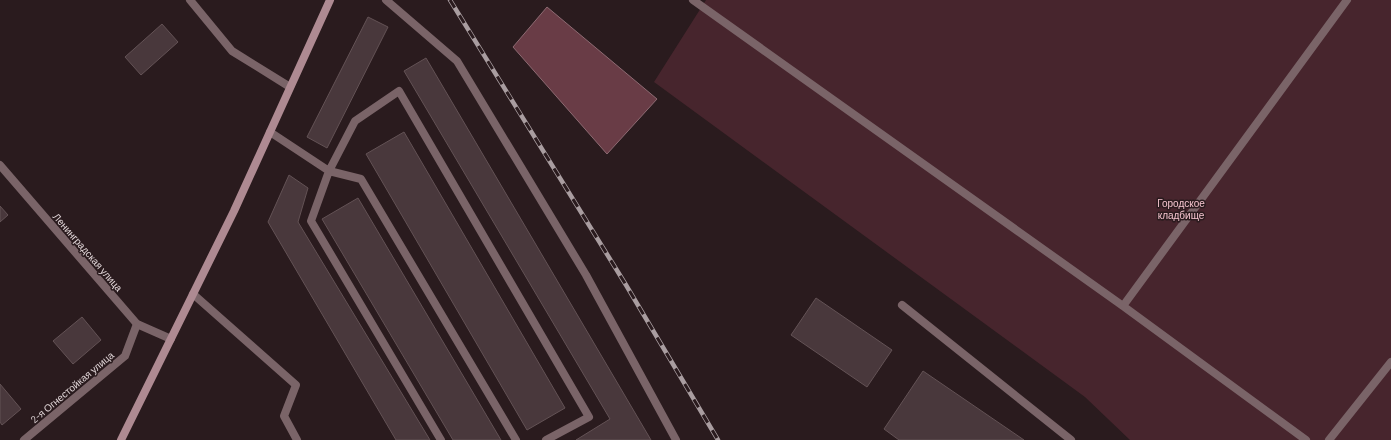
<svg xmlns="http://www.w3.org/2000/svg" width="1391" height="440" viewBox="0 0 1391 440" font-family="Barlow,sans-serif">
<rect width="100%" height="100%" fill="#2a1b1e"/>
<path fill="#47252d" d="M 706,0 L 1391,0 L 1391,440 L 1130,440 L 1085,397 L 654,82 Z"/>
<path fill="#693c46" stroke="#8d6a72" d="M 547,7 L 657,99 L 607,154 L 513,47 Z"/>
<path fill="#49383c" stroke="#635255" d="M 368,17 L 388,27 L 327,148 L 307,137 Z
M 162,24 L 178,42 L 141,75 L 125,57 Z
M 426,58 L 651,440 L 576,440 L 610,419 L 404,71 Z
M 404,132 L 565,408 L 527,430 L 366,154 Z
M 289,175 L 308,188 L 298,222 L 430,440 L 396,440 L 268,222 Z
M 358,198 L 501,440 L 453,440 L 322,219 Z
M 0,206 L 8,215 L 0,222 Z
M 816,298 L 892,350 L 867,387 L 791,335 Z
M 82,317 L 101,340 L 73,364 L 53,341 Z
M 923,371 L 1024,440 L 899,440 L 884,429 Z
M 0,384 L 21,409 L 2,425 L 0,422 Z"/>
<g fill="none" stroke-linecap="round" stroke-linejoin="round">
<path stroke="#7a6468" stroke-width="8" d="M 386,0 L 457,61 L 586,275 L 676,440
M 693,0 L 1123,306 L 1306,440
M 270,132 L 329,171 L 361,179 L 516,440
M 902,305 L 1071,440
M 1123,306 L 1347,0
M 24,440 L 125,356 L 137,324
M 441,440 L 311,221 L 329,171 L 355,121 L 399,91 L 589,417 L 546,440
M 1329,440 L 1391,362"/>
<path stroke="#7a6468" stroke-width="8" d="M 190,0 L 232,51 L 290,87
M 0,165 L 137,324 L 171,339
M 193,294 L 296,385 L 284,416 L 297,440"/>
<path stroke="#ae8a92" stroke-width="8" d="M 121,440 L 234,211 L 330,0"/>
<g stroke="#a99da0" stroke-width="4.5">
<path id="rail" d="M 450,0 L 626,285 L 718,440"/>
</g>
<use href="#rail" stroke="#2a1b1e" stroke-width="3" stroke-dasharray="9" stroke-linecap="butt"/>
</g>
<g text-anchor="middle" stroke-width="3" stroke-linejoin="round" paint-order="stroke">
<g font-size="10" fill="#f5c4ce" stroke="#2a1b1e">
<text x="1181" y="207">Городское<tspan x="1181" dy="12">кладбище</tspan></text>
</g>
<g font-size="10" fill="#e0d5d7" stroke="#2a1b1e">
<text transform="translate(88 252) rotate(49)" y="4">Ленинградская улица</text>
<text transform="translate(72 387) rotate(-40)" y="4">2-я Огнестойкая улица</text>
</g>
</g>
</svg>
